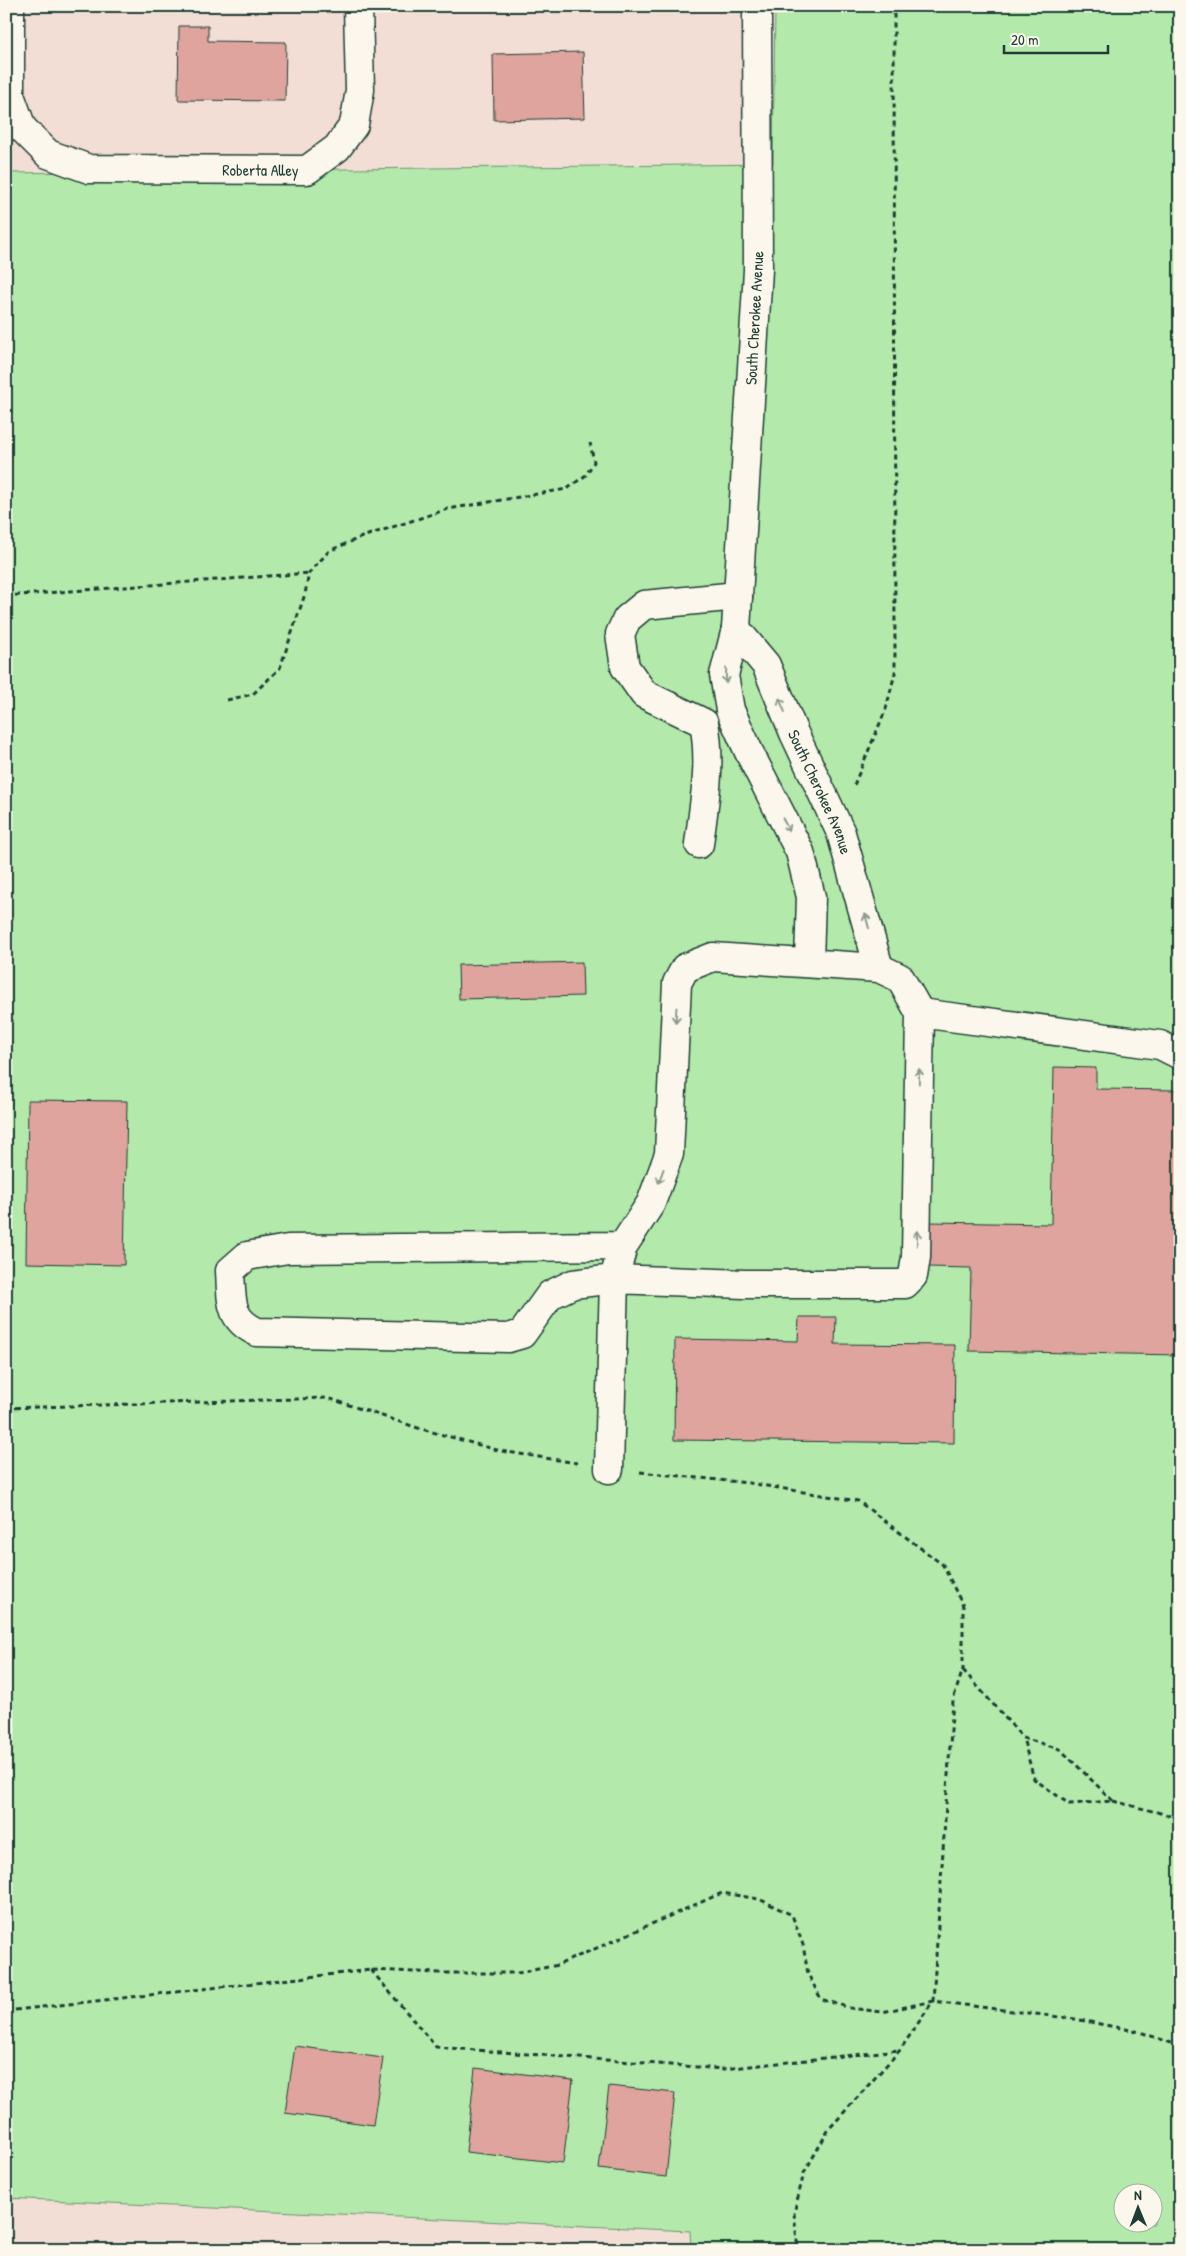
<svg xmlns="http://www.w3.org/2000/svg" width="1186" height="2256" viewBox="0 0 1186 2256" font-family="'Patrick Hand',sans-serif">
<rect width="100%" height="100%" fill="#f2ded4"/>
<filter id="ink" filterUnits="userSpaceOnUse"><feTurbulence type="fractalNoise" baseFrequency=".02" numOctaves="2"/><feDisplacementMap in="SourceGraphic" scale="10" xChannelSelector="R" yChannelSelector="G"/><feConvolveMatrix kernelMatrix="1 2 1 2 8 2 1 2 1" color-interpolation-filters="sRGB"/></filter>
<g filter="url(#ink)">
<path fill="#b3e9ab" stroke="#699370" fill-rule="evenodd" d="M 775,6 L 1180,6 L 1180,2250 L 691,2250 L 690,2231 L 6,2198 L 6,173 L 773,164 ZM 1124,2194 L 1154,2194 L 1154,2224 L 1124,2224 Z"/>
<path fill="#dea49d" stroke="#1f3d34" d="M 179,26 L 208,26 L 208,41 L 286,42 L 285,101 L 178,100 Z
M 583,52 L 585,118 L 494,120 L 493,54 Z
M 582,962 L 583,996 L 459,999 L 458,965 Z
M 1054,1067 L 1096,1068 L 1096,1089 L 1180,1090 L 1180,1355 L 969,1351 L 971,1268 L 928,1267 L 929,1222 L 1051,1224 Z
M 28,1100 L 127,1101 L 124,1265 L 26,1263 Z
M 799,1317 L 836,1317 L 835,1344 L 955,1345 L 954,1443 L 674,1440 L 675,1339 L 798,1341 Z
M 295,2046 L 383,2058 L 373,2125 L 285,2113 Z
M 475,2068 L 573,2080 L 563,2163 L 466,2152 Z
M 609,2086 L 675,2093 L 666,2177 L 599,2169 Z"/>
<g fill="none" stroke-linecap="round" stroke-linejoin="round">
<g stroke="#1f3d34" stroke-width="31">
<g id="minor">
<path id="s1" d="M 10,6 L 10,95 L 22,128 L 48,154 L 89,169 L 307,170 L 337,148 L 354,125 L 360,90 L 358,6"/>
<path d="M 757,6 L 758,270 L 736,629 L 724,675 L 730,710 L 749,752 L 800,852 L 811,897 L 809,962"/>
<path id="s2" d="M 736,629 L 766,665 L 794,733 L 841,833 L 879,968"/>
<path d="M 699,844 C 704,804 712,763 704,723 L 644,694 L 625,667 L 620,634 L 627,619 L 644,605 L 738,596"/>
<path d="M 920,1013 L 1160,1045 L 1180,1055"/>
<path d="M 609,1469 L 614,1279 L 623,1246 L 651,1203 L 669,1154 L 677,983 L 685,968 L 713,957 L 879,968 L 900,978 L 920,1013 L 916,1257 L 913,1276 L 905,1284 L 744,1284 L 614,1279 L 573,1284 L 550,1295 L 522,1334 L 508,1338 L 257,1332 C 228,1319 232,1299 230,1271 L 247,1256 L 288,1249 L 623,1246"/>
</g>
</g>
<path stroke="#1f3d34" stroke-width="3" stroke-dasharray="5 4" stroke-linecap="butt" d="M 6,596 L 309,573
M 227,700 L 253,694 L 280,668 L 305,594 L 309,573 L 329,551 L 362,537 L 448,509 L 567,489 L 586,475 L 594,462 L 590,443
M 854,785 L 886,709 L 895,673 L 894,6
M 6,1408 L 328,1398 L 418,1428 L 501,1451 L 577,1463
M 640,1472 L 749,1483 L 858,1501 L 943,1565 L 963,1606 L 963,1669 L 953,1700 L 933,2001 L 900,2050 L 829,2129 L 804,2173 L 794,2213 L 798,2250
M 963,1670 L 1023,1738 L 1060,1749 L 1113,1801 L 1069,1804 L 1034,1779 L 1023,1738
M 1113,1801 L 1180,1818
M 371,1970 L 436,2047 L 723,2069 L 899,2050
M 6,2011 L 371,1970 L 439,1973 L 518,1973 L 558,1965 L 722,1893 L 759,1899 L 792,1915 L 803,1945 L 808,1974 L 821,1999 L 850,2008 L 882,2012 L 933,2001 L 1075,2019 L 1140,2032 L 1180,2046"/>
<use href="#minor" stroke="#fbf7ec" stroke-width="28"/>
</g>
<defs><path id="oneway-shaft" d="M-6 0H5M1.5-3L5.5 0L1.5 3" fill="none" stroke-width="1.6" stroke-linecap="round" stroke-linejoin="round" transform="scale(1.25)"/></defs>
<g stroke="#8d9a90">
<use href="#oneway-shaft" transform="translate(726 676) rotate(91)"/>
<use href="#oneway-shaft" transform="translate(782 705) rotate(-112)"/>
<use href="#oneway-shaft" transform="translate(786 825) rotate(63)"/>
<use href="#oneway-shaft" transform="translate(867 921) rotate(-105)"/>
<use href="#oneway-shaft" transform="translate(676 1015) rotate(93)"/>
<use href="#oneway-shaft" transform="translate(919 1076) rotate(-89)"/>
<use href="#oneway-shaft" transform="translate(661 1176) rotate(110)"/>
<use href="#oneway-shaft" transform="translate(917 1238) rotate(-89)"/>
</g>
</g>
<g text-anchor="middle" stroke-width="4.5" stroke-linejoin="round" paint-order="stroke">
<g font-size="16" fill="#1f3d34" stroke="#fbf7ec">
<text dy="6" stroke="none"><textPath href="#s1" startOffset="376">Roberta Alley</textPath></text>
<text transform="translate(754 318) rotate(-87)" y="6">South Cherokee Avenue</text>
<text dy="6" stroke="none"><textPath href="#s2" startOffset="185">South Cherokee Avenue</textPath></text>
</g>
</g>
<rect width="1186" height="2256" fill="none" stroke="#fbf7ec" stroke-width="25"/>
<rect x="12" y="12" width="1161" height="2231" fill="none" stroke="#1f3d34" stroke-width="2" filter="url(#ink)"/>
<g transform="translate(1138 2208) rotate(359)"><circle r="24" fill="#fbf7ec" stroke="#a3ada2"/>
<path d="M0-4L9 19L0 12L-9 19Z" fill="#1f3d34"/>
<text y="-8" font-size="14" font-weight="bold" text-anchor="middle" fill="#1f3d34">N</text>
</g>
<path d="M1004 45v8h104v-8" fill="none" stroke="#1f3d34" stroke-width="2.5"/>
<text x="1011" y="45" font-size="15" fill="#1f3d34" stroke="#fbf7ec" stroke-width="4" paint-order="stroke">20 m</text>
</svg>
